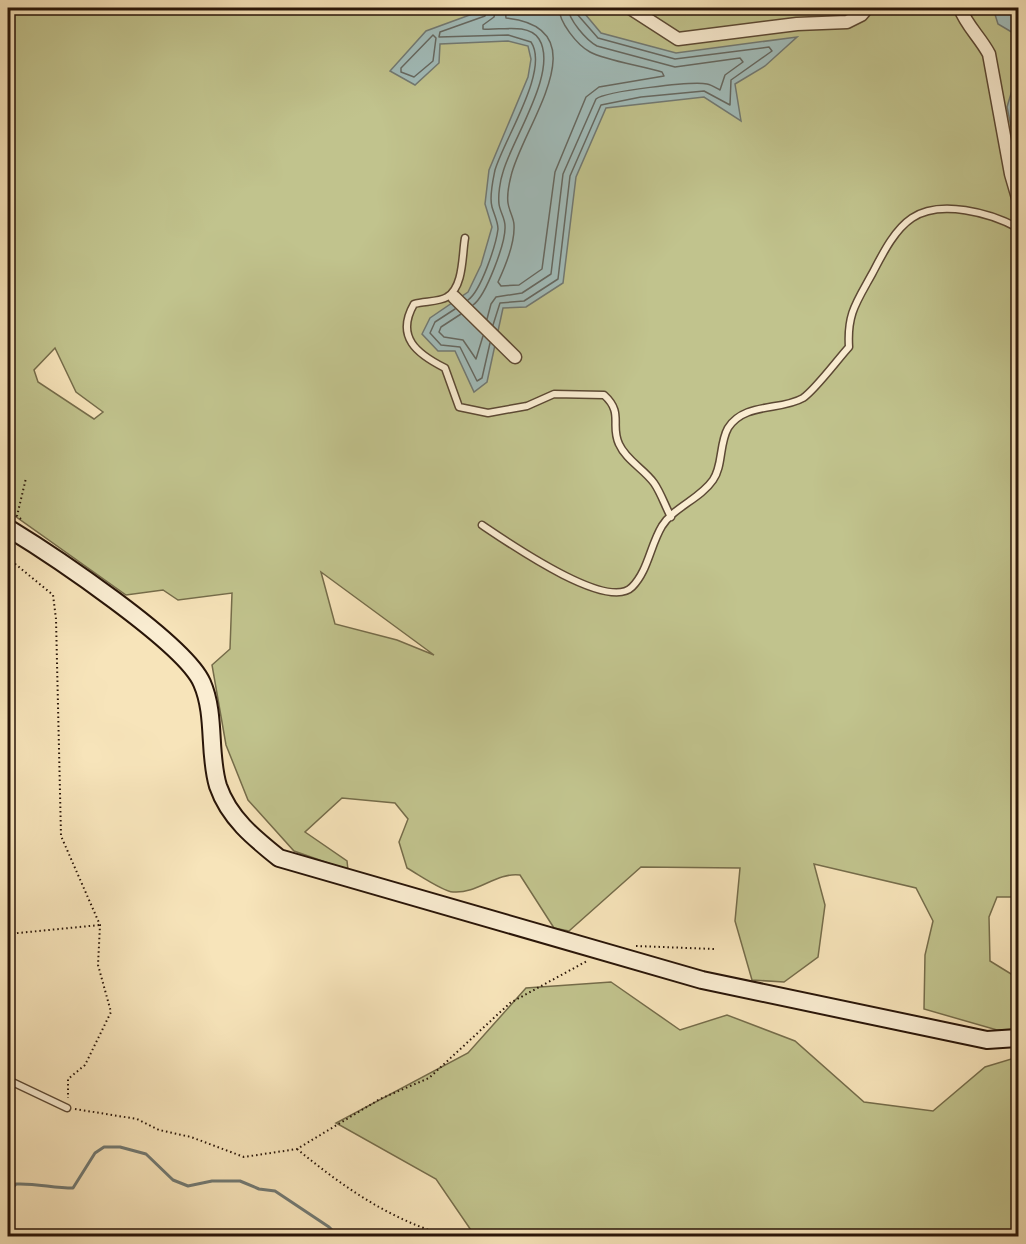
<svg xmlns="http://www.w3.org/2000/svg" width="1026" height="1244" viewBox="0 0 1026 1244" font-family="'Gentium Book Plus',serif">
<rect width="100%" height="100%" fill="#f7e4ba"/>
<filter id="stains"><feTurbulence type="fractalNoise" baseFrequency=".00333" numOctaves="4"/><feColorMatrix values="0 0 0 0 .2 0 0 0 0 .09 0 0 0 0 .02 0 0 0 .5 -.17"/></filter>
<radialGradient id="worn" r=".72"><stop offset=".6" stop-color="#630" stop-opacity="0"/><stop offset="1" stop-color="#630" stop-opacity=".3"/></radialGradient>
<path fill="#c1c38d" stroke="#756c4a" stroke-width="1.5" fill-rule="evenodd" d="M 8,8 L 1018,8 L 1018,897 L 997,897 L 989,917 L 990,961 L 1016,977 L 1018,970 L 1018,1029 L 997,1030 L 924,1009 L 925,955 L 933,921 L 916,888 L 814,864 L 825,905 L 818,957 L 784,982 L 752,980 L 735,921 L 740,868 L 641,867 L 569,931 L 554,928 L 520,875 C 496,872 478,894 453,892 C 442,891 418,874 407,868 L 399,842 L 408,819 L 395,803 L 342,798 L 305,832 L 347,861 L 348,870 L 294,851 L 248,800 L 226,745 L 212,665 L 230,649 L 232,593 L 178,600 L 163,590 L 126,595 L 8,511 ZM 55,348 L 76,392 L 103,412 L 94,419 L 38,382 L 34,370 ZM 321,572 L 434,655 L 397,640 L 335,624 Z
M 611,982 L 680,1030 L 727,1015 L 795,1041 L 864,1102 L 933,1111 L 985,1067 L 1018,1057 L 1018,1236 L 475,1236 L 436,1179 L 336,1123 L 468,1053 L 526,988 Z"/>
<path fill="#a1bcba" stroke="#717973" stroke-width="1.5" d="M 580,8 L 601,33 L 676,53 L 797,37 L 765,66 L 735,84 L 741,121 L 704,97 L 606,108 L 576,177 L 563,283 L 526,307 L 503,308 L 487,382 L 474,392 L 455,351 L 438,351 L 422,334 L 430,318 L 468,292 L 481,265 L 492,227 L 485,204 L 489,170 L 528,77 L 531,59 L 528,46 L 508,41 L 440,44 L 439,63 L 415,85 L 390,71 L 426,31 L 486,9 Z
M 993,8 L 1018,8 L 1018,160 L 1007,107 L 1013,87 L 1015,34 L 998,24 Z"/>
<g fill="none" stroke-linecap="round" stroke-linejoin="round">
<path stroke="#656861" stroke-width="1.5" d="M 505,8 L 506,18 C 603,28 522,127 511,176 C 509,184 507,196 508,203 C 509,211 514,218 514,225 C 515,242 505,267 498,282 L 501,286 L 519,285 L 542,269 L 555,172 L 586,97 L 599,87 L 664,76 L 662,72 C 643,66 604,60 590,52 C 577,45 559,22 559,8
M 433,35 L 436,38 L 433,61 L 414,77 L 401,72 L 401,68 Z
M 468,300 C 481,291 496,245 498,229 C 498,222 494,214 492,207 C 489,197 493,180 495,170 C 504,139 550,70 531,42 L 508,35 L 439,37 L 440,32 L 485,16 L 488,8
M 473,305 C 486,296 506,242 505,226 C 505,218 500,212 499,204 C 498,195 500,181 503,172 C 512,139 559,71 539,39 C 528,22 498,31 483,29 L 483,25 L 494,17 L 496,8
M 455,309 L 435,322 L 430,333 L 441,345 L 460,347 L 477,381 L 482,378 L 490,343
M 461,314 L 441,327 L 439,332 L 444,337 L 463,340 L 476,359 L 483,336
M 487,319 L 491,304 L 496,297 L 522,293 L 551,274 L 563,174 L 596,99 C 606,91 693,81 707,84 C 712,85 716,88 720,90 L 725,75 L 743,62 L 740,58 L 675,67 L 597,46 C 586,40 569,20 568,8
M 493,325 L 500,303 L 524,301 L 558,279 L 570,176 L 601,105 L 641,97 L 704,91 L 730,105 L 731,80 L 772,51 L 769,47 L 675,59 L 598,38 L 577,14 L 575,8"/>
<path stroke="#717973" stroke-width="3" d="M 8,1193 L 16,1184 C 36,1183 53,1188 73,1188 L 95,1153 L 104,1147 L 120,1147 L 146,1154 L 173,1180 L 188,1186 L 212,1181 L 240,1181 L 259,1189 L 275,1191 L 329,1227 L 338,1236"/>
<g stroke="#5c4934" stroke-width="9">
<path id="lane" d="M 465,238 C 462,254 464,287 447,297 C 439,302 424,301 414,304 C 395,337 417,354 445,368 L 459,407 L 488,413 L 527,406 L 554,394 L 604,395 C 624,413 610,425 619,444 C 626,460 644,469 654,483 C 661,493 665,506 671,517
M 482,525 C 506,541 607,612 632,587 C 648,571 650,546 662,526 C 674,507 700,499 713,480 C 723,466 719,444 728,428 C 744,402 781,411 803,398 C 815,390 838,359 849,347 C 847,314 856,303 872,274 C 882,255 894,230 912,218 C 940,199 991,213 1018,228
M 8,1080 L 67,1108"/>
</g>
<g stroke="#5c4934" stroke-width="15">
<path id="street" d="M 630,8 L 678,39 L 797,24 L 847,22 L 861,15 L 867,8
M 960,8 C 966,25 980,37 989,54 L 1011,174 L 1018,198
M 454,297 L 515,357"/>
</g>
<g stroke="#291508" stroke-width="20">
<path id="secondary" d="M 8,528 C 49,553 185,643 202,683 C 216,715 208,753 218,786 C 229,818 254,838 279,858 L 702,980 L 987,1040 L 1018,1038"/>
</g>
<path stroke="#291508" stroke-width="2" stroke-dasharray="1.5 3" stroke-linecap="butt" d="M 21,519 L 17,516 L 26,478
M 8,558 L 53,595 L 56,619 L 61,836 L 100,925 L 98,965 L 111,1012 L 85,1065 L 68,1079 L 68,1098
M 8,934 L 100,925
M 636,946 L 714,949
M 75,1109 L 137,1119 L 159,1130 L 191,1137 L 244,1157 L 297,1149 L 380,1099 L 429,1078 L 510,1003 L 587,961
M 297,1149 C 342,1186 390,1220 448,1236"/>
<use href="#lane" stroke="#faedd2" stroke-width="6"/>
<use href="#street" stroke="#faedd2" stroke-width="12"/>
<use href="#secondary" stroke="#faedd2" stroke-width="16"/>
</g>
<rect width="1026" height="1244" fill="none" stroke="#f7e4ba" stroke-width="30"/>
<rect x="9" y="9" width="1008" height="1226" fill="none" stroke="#291508" stroke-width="3"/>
<rect x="15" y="15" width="996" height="1214" fill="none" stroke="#291508" stroke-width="1.5"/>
<rect width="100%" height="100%" filter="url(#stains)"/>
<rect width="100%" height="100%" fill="url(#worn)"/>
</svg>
